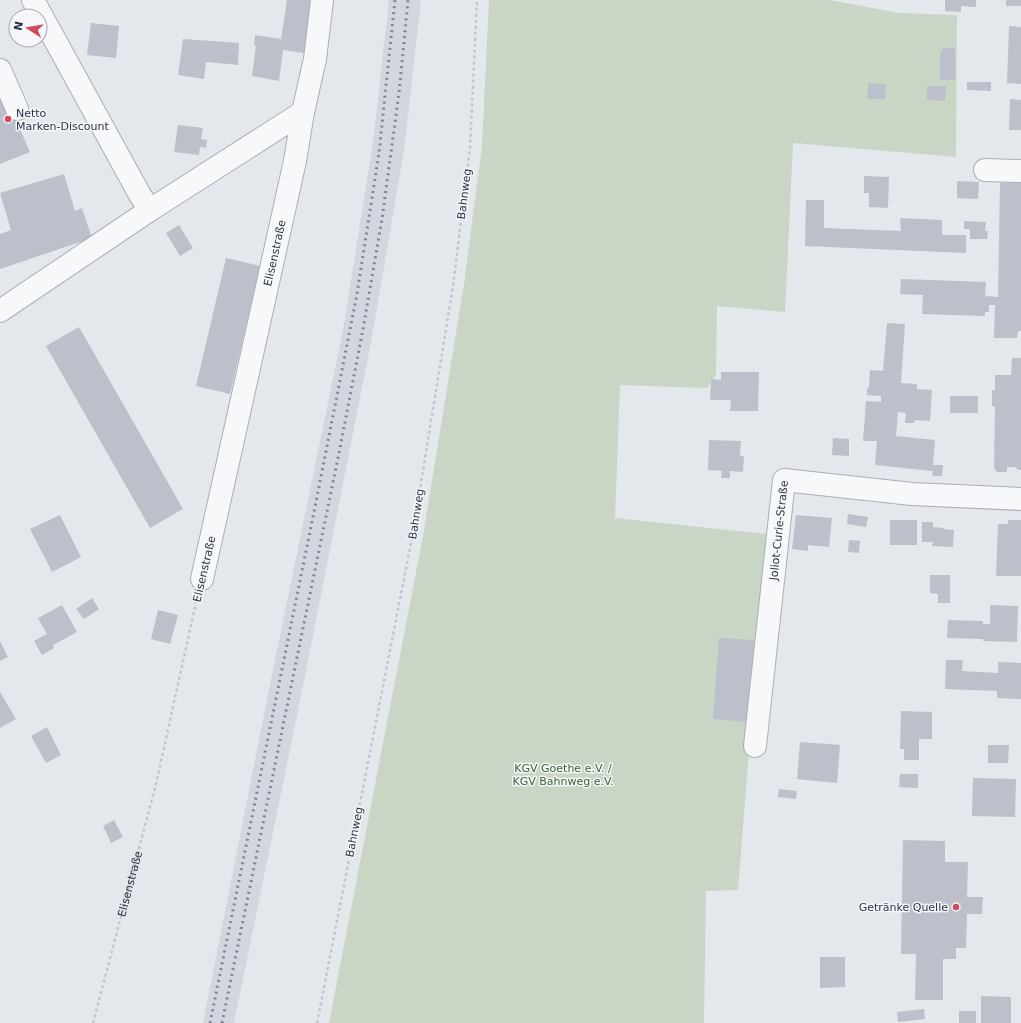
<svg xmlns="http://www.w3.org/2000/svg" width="1021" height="1023" viewBox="0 0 1021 1023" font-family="'DejaVu Sans',sans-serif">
<rect width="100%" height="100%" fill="#e4e7ec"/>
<path fill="#d2d6de" d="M 389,0 L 421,0 L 404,151 L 371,342 L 303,686 L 234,1023 L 203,1023 L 271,679 L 343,330 L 373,143 Z"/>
<path fill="#c9d6c5" d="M 489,0 L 830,0 L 899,13 L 957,15 L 956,157 L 793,143 L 785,312 L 717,306 L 716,374 L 707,388 L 620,385 L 615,518 L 766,534 L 738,890 L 706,891 L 704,1023 L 329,1023 L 423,536 L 464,284 L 482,146 Z"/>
<path fill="#bbc0ca" d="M 287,0 L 312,0 L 304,53 L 283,50 L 279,81 L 252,76 L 256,46 L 254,45 L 255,35 L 281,39 Z
M 945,0 L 976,0 L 976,7 L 961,6 L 961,12 L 945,11 Z
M 1006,0 L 1021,0 L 1021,6 L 1006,6 Z
M 91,23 L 119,26 L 116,58 L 87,55 Z
M 1009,26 L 1021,27 L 1021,84 L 1007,83 Z
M 183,39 L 239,43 L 238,65 L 206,62 L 204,79 L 178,75 Z
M 943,48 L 955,48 L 955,80 L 940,80 L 940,51 L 943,51 Z
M 967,82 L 991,82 L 991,91 L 967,90 Z
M 868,83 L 886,84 L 885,99 L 867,99 Z
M 0,86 L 1,86 L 30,152 L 0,164 Z
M 927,86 L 946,86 L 945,101 L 927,100 Z
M 1010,99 L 1021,100 L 1021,130 L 1009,130 Z
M 178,125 L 203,128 L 201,139 L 207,140 L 206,148 L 200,147 L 199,155 L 174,152 Z
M 64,174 L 75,211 L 82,208 L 92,238 L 0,269 L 0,234 L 11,230 L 0,193 Z
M 864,176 L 889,177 L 888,208 L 869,207 L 869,193 L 864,193 Z
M 957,181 L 979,182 L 978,199 L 957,198 Z
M 1000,183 L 1021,183 L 1021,331 L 1018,331 L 1017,338 L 994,338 L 995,305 L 989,305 L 989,312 L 985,312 L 985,316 L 922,314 L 923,295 L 900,294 L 901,279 L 986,282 L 985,296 L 998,297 Z
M 806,200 L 824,200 L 824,228 L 901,231 L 900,218 L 942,220 L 942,235 L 966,235 L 966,253 L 805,246 Z
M 964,221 L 986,222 L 985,231 L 988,231 L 987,239 L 970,239 L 970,229 L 964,229 Z
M 179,225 L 193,248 L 180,256 L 166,233 Z
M 226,258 L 260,266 L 230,394 L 196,386 Z
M 887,323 L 905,324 L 901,383 L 917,384 L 917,389 L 932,390 L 930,421 L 915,420 L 914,423 L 905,423 L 906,413 L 898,412 L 896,436 L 935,440 L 933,465 L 943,465 L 942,476 L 932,476 L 933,471 L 875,465 L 877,441 L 863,441 L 866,401 L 881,402 L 881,396 L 867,395 L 867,387 L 869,388 L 870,370 L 883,371 Z
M 79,327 L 183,509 L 150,528 L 46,346 Z
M 1012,358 L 1021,358 L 1021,470 L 1018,470 L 1015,467 L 1007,467 L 1007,472 L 997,472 L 994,468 L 995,407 L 992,406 L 992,390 L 995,390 L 995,375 L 1011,375 Z
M 721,372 L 759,372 L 758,411 L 730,411 L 731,400 L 710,400 L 711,379 L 721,380 Z
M 950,396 L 978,396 L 978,413 L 950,413 Z
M 833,438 L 849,439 L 849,456 L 832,455 Z
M 709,440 L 741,441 L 740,456 L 744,456 L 743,472 L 730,471 L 730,478 L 721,478 L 722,471 L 708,470 Z
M 848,514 L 868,517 L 866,527 L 847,524 Z
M 60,515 L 81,557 L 52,572 L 30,529 Z
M 796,515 L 832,518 L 829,547 L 808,545 L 808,551 L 792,549 Z
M 890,520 L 917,520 L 917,545 L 890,545 Z
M 1008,520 L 1021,520 L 1021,576 L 996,576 L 998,524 L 1008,524 Z
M 922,522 L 933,522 L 933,527 L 944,528 L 944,529 L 954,530 L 953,547 L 932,546 L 933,542 L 922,542 Z
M 849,540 L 860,541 L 859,553 L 848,552 Z
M 930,575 L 950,575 L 950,603 L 938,603 L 938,594 L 930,593 Z
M 92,598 L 99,609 L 84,619 L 76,609 Z
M 62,605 L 77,632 L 53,645 L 54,648 L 42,655 L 34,641 L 47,634 L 38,618 Z
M 990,605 L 1018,606 L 1017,642 L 983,641 L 983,639 L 947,638 L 948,620 L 983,621 L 983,624 L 990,624 Z
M 158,610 L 178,615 L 170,644 L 151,639 Z
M 719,638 L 754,640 L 747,722 L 713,719 Z
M 0,641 L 8,657 L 0,661 Z
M 946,660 L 963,660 L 962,671 L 998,673 L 998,662 L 1021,663 L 1021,699 L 997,698 L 997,691 L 945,689 Z
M 0,692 L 16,719 L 0,728 Z
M 901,711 L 932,712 L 932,739 L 919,739 L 919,760 L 904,760 L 904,749 L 900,749 Z
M 47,727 L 61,755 L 46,763 L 31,736 Z
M 800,742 L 840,745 L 837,783 L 797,779 Z
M 988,745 L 1009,745 L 1008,763 L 988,763 Z
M 900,774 L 918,774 L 918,788 L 899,787 Z
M 973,778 L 1016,779 L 1015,817 L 972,816 Z
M 779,789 L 797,791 L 796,799 L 778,797 Z
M 114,820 L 123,837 L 111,843 L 103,826 Z
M 903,840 L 945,841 L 945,862 L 968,862 L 967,897 L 983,897 L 982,914 L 967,914 L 966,948 L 956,948 L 956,959 L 943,959 L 943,1000 L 915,1000 L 916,954 L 901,954 Z
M 820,957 L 845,957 L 845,987 L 820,988 Z
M 981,996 L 1011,997 L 1011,1023 L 981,1023 Z
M 924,1009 L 925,1019 L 898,1022 L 897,1012 Z
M 959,1011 L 976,1011 L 976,1023 L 959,1023 Z"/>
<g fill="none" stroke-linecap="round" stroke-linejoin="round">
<g stroke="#a9aeb7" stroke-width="24">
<g id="minor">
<path d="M 33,0 L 140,195 L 150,210"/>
<path d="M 0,70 L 17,109"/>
<path d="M 985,170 L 1021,171"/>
<path d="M 0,311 L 150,210 L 303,112"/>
<path id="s2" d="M 202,579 L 295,161 L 303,112 L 315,59 L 322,0"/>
<path id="s3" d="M 755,746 L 784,480 L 912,494 L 1021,499"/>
</g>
</g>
<g stroke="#c2c5cb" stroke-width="2.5" stroke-dasharray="3 3" stroke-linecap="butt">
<path id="s1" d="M 93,1023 L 156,784 L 197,598"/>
<path d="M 317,1023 L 412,538 L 453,286 L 470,148 L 477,0"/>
</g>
<use href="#minor" stroke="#f7f8fa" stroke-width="22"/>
<path stroke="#7d8696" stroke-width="3" stroke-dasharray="2 4" stroke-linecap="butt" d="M 210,1023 L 314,512 L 357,294 L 379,153 L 395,0
M 222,1023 L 339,453 L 363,329 L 382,219 L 399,93 L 408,0"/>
</g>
<g fill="#d1495b" stroke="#f4f6f9" stroke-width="1.5">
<circle cx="8" cy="119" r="4"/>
<circle cx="956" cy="907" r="4"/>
</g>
<g text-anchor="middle" stroke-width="3" stroke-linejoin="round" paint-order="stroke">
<g font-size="11" fill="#2b3445" stroke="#f4f6f9" text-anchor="start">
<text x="16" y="117">Netto<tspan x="16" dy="13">Marken-Discount</tspan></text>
<text x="948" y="911" text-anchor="end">Getränke Quelle</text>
</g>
<g font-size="11" fill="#2b3445" stroke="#f4f6f9">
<text transform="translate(464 194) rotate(-83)" y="4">Bahnweg</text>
<text dy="4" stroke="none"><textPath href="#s2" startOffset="334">Elisenstraße</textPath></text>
<text transform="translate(416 514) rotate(-81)" y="4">Bahnweg</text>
<text dy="4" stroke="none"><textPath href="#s3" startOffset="217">Joliot-Curie-Straße</textPath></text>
<text transform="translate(204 569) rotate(-77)" y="4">Elisenstraße</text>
<text transform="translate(354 832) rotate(-79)" y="4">Bahnweg</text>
<text dy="4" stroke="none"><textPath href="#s1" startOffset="144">Elisenstraße</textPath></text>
</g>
<g font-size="11" fill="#3f6138" stroke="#f4f6f9">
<text x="563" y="772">KGV Goethe e.V. /<tspan x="563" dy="13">KGV Bahnweg e.V.</tspan></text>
</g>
</g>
<g transform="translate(28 28) rotate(282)"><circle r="19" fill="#f4f6f9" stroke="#a4a8b1"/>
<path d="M0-3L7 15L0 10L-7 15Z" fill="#d1495b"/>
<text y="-6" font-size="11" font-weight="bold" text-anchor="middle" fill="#2b3445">N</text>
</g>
</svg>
